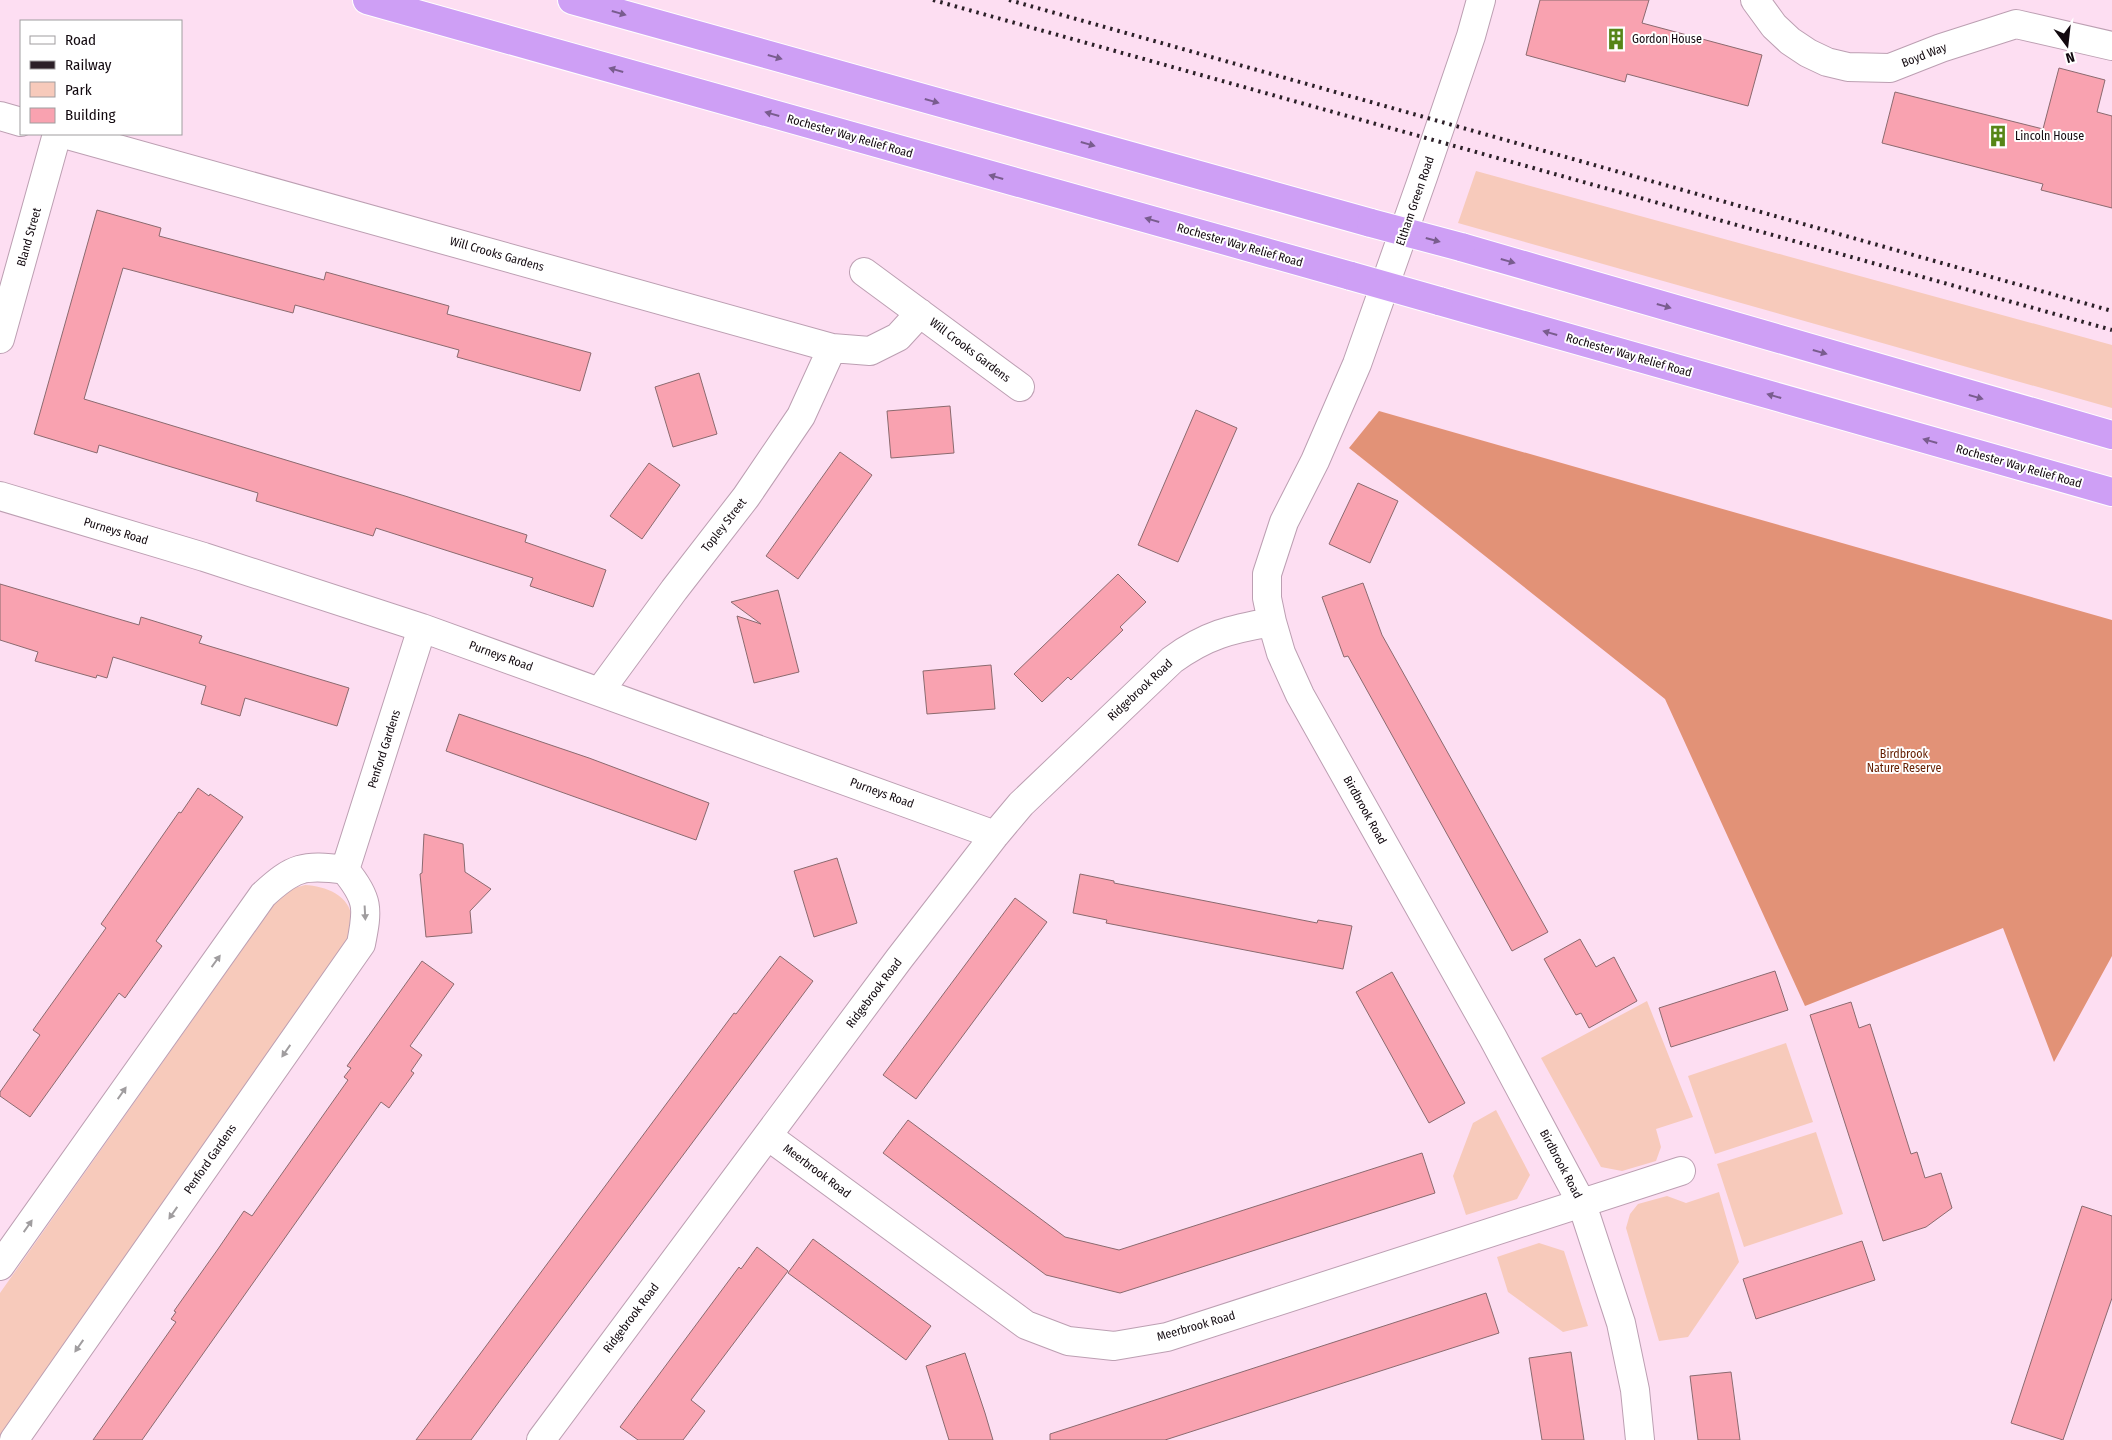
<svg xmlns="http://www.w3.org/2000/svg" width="2112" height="1440" viewBox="0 0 2112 1440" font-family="'Fira Sans Condensed',sans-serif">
<rect width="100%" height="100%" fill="#fddef2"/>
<path fill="#f7cabb" d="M 1476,171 L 2112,345 L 2112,408 L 1458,223 Z
M 305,885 C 325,886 351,895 352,920 C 352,929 349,939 348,948 L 0,1438 L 0,1293 L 277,900 L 291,889 Z
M 1647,1001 L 1693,1117 L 1656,1129 L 1661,1147 L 1656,1161 L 1622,1171 L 1601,1167 L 1541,1058 Z
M 1786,1043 L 1813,1122 L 1715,1154 L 1688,1076 Z
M 1496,1110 L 1530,1175 L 1517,1199 L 1466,1215 L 1453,1176 L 1473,1123 Z
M 1816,1132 L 1843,1214 L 1744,1247 L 1717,1164 Z
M 1719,1192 L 1739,1262 L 1688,1337 L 1659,1341 L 1626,1228 L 1630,1214 L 1638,1204 L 1667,1196 L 1686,1203 Z
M 1539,1243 L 1564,1251 L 1588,1326 L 1563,1332 L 1508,1292 L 1497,1257 Z"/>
<path fill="#e29277" d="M 1379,411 L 2112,620 L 2112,956 L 2054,1062 L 2003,928 L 1805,1006 L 1665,699 L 1349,448 Z"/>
<path fill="#f9a2b0" stroke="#8b6a6f" d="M 1540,0 L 1649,0 L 1642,23 L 1762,55 L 1748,106 L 1627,74 L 1625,82 L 1526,55 Z
M 2059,68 L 2105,80 L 2097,112 L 2112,116 L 2112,208 L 2041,190 L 2043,184 L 1882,143 L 1895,92 L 2043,129 Z
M 97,210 L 161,228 L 159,236 L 324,280 L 326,272 L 449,306 L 447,314 L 591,353 L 580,391 L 457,357 L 459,350 L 295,305 L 293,313 L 123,268 L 84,399 L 405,496 L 527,535 L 525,542 L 606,570 L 593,607 L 530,586 L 533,578 L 376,528 L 373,536 L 256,501 L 258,493 L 148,460 L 99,445 L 97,453 L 34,434 Z
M 699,373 L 717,434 L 673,447 L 655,387 Z
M 950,406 L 954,453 L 891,458 L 887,411 Z
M 1196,410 L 1237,428 L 1178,562 L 1138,545 Z
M 840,452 L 872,475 L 798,579 L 766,556 Z
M 649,463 L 680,485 L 642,539 L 610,516 Z
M 1358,483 L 1398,501 L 1370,563 L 1329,544 Z
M 1118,574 L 1146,602 L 1120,627 L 1123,630 L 1071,680 L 1068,677 L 1042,702 L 1014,674 Z
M 1363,583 L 1382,635 L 1548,932 L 1512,951 L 1348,656 L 1344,657 L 1322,597 Z
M 0,584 L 139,625 L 141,617 L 202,636 L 199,643 L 349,688 L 337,726 L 245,698 L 240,716 L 201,704 L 206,686 L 113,657 L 107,678 L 97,675 L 96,678 L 35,661 L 38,652 L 0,640 Z
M 778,590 L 799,672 L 754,683 L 737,616 L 761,624 L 731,602 Z
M 991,665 L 995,709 L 927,714 L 923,671 Z
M 459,714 L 589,758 L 709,803 L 696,840 L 446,751 Z
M 198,788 L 209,796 L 210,794 L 243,817 L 156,941 L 162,946 L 125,998 L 119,993 L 30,1117 L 0,1096 L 0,1092 L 40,1035 L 33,1030 L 106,928 L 101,924 L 179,812 L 181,813 Z
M 424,834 L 463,844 L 465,872 L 491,889 L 470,911 L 472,933 L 426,937 L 420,874 L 422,873 Z
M 837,858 L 857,923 L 814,937 L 794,871 Z
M 1080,874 L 1114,881 L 1114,883 L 1216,903 L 1317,923 L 1318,920 L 1352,926 L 1343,969 L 1106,923 L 1107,920 L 1073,913 Z
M 1015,898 L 1047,922 L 916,1099 L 883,1075 Z
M 1580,939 L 1596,967 L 1614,957 L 1637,1001 L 1589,1028 L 1581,1013 L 1576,1015 L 1544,959 Z
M 780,956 L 813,981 L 501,1399 L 471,1440 L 416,1440 L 734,1013 L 736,1014 Z
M 422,961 L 454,984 L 410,1046 L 422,1055 L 411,1071 L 414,1073 L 389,1108 L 381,1102 L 142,1440 L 93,1440 L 176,1322 L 171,1319 L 176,1312 L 174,1311 L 218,1249 L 244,1211 L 252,1216 L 348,1080 L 344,1077 L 351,1068 L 347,1066 Z
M 1775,971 L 1788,1010 L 1671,1047 L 1659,1008 Z
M 1392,972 L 1465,1103 L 1429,1123 L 1356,992 Z
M 1851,1002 L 1859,1028 L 1870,1024 L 1911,1154 L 1917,1152 L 1925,1178 L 1941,1173 L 1952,1208 L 1926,1227 L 1883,1241 L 1810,1015 Z
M 908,1120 L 1065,1237 L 1119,1250 L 1422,1153 L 1435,1193 L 1120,1293 L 1046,1275 L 883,1153 Z
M 2082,1206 L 2112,1216 L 2112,1298 L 2063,1440 L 2011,1423 Z
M 813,1239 L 931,1326 L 906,1360 L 788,1273 Z
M 1862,1241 L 1875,1280 L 1756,1319 L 1743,1279 Z
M 757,1247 L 788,1271 L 691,1400 L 705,1411 L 683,1440 L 638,1440 L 620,1427 L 739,1267 L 741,1269 Z
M 1486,1293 L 1499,1333 L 1165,1440 L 1050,1440 L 1050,1434 Z
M 1571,1352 L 1584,1440 L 1542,1440 L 1529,1358 Z
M 965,1353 L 985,1413 L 993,1440 L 949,1440 L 926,1366 Z
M 1731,1372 L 1740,1440 L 1698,1440 L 1690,1376 Z"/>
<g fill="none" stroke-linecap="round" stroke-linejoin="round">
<g stroke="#bc9fb2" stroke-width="30">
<path id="minor" d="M 1481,0 L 1471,36 L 1423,177 L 1357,364 L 1315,461 L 1284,522 L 1267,574 L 1267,598 L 1272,622 L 1281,653 L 1300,695 L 1493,1038 L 1582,1204 L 1621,1323 L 1635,1390 L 1640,1440
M 1755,0 L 1774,26 L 1790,41 L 1808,53 L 1827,62 L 1848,67 L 1890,68 L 1941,48 L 2016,24 L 2112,46
M 0,116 L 21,122
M 64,134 L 832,348 L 870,351 L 898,337 L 920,313
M 864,272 L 1020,387
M 0,339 L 57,134
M 0,496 L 204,557 L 422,628 L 995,835
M 600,691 L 674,590 L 746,497 L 801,416 L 832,348
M 345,870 L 422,628
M 768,1136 L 1026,1325 L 1068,1341 L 1114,1346 L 1167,1337 L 1681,1171
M 0,1266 L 263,895 C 293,867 304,864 345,870 C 369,899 368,909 361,944 L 14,1440
M 541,1440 L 899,959 L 995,835 L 1021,804 L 1172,660 C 1206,635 1231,629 1272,622"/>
</g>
<g stroke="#fff" stroke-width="30">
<path id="highway" d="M 367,0 L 1351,276
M 572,0 L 1371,223
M 1461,247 L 2112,435
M 1439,301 L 2112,492"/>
</g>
<use href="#minor" stroke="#fff" stroke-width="28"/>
<use href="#highway" stroke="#ce9ff5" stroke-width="28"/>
<path stroke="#2c2028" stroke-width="4" stroke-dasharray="2.5 5" stroke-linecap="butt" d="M 933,0 L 2112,330
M 1009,0 L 2112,311"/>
<g stroke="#fff" stroke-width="30" stroke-linecap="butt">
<path id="highway-bridge" d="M 1371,223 L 1461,247
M 1351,276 L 1439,301"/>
</g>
<use href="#highway-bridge" stroke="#ce9ff5" stroke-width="28"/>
</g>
<defs><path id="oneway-solid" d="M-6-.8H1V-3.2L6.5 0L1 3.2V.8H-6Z" transform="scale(1.25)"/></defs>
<g fill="#795c8e">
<use href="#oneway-solid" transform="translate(619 13) rotate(16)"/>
<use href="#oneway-solid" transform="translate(775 57) rotate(16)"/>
<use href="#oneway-solid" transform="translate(616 70) rotate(-164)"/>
<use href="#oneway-solid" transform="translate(932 101) rotate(16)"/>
<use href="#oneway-solid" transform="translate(772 114) rotate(-164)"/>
<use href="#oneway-solid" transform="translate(1088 144) rotate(16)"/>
<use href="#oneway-solid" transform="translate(996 177) rotate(-164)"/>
<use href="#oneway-solid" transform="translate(1152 220) rotate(-164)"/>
<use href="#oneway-solid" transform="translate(1433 240) rotate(15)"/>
<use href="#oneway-solid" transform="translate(1508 261) rotate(16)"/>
<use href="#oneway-solid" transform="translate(1664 306) rotate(16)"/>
<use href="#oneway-solid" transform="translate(1550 333) rotate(-164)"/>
<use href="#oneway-solid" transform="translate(1820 352) rotate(16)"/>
<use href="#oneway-solid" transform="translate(1774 396) rotate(-164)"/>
<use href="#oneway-solid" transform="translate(1976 397) rotate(16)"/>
<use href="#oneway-solid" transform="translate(1930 441) rotate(-164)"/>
</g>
<g fill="#a09d9f">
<use href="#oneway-solid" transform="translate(365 913) rotate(87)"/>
<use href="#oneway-solid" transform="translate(216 961) rotate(-54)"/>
<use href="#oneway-solid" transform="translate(286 1051) rotate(125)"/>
<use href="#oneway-solid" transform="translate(122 1093) rotate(-55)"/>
<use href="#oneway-solid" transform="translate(173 1213) rotate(125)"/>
<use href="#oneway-solid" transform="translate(28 1226) rotate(-55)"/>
<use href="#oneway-solid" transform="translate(79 1346) rotate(125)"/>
</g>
<defs>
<g id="building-bare" transform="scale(1.725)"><path d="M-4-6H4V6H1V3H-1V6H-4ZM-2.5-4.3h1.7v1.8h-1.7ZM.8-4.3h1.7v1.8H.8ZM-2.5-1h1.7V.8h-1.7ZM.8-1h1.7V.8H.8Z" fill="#568517" stroke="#fff" stroke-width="2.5" paint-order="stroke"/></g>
</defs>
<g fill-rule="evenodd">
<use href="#building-bare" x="1616" y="39"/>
<use href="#building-bare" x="1998" y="136"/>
</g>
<g text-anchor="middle" stroke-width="4" stroke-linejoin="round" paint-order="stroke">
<g font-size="12" fill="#12090f" stroke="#fff" text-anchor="start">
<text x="1632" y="43">Gordon House</text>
<text x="2015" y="140">Lincoln House</text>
</g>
<g font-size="12" fill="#12090f" stroke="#fff">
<text transform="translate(1924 55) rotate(-21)" y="4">Boyd Way</text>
<text transform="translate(850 136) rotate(16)" y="4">Rochester Way Relief Road</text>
<text transform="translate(1415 201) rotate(-71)" y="4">Eltham Green Road</text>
<text transform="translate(29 237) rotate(-74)" y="4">Bland Street</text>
<text transform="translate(1240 245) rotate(16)" y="4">Rochester Way Relief Road</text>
<text transform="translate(497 254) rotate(16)" y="4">Will Crooks Gardens</text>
<text transform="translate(970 350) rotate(37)" y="4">Will Crooks Gardens</text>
<text transform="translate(1629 355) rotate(16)" y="4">Rochester Way Relief Road</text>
<text transform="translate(2019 466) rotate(16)" y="4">Rochester Way Relief Road</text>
<text transform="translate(724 525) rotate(-52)" y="4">Topley Street</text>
<text transform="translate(116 531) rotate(17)" y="4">Purneys Road</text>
<text transform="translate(501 656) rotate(20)" y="4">Purneys Road</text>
<text transform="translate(1140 690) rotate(-43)" y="4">Ridgebrook Road</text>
<text transform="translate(384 749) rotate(-72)" y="4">Penford Gardens</text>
<text transform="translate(882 793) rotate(20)" y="4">Purneys Road</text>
<text transform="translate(1365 810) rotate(61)" y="4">Birdbrook Road</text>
<text transform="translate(874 993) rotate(-53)" y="4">Ridgebrook Road</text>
<text transform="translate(210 1159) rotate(-55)" y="4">Penford Gardens</text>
<text transform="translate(1561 1164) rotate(62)" y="4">Birdbrook Road</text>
<text transform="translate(817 1171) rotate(37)" y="4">Meerbrook Road</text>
<text transform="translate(631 1318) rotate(-53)" y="4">Ridgebrook Road</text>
<text transform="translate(1196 1326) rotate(-16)" y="4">Meerbrook Road</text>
</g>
<g font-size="12" fill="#661f02" stroke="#fff">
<text x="1904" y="758">Birdbrook<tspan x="1904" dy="14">Nature Reserve</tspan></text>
</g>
</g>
<rect x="20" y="20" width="162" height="115" fill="#ffffff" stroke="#a09d9f"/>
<rect x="30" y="36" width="25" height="8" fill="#ffffff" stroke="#a09d9f"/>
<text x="65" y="45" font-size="15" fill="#12090f">Road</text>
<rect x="30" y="61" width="25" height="8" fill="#2c2028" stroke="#a09d9f"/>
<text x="65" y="70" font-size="15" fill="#12090f">Railway</text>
<rect x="30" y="82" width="25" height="15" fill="#f7cabb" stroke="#a09d9f"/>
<text x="65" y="95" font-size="15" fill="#12090f">Park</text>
<rect x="30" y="108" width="25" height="15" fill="#f9a2b0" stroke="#a09d9f"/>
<text x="65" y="120" font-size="15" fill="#12090f">Building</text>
<g transform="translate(2067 45) rotate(165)" stroke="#ffffff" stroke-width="4" paint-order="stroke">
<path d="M0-4L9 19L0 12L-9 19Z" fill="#12090f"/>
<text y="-8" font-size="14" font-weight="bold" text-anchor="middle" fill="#12090f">N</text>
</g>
</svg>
